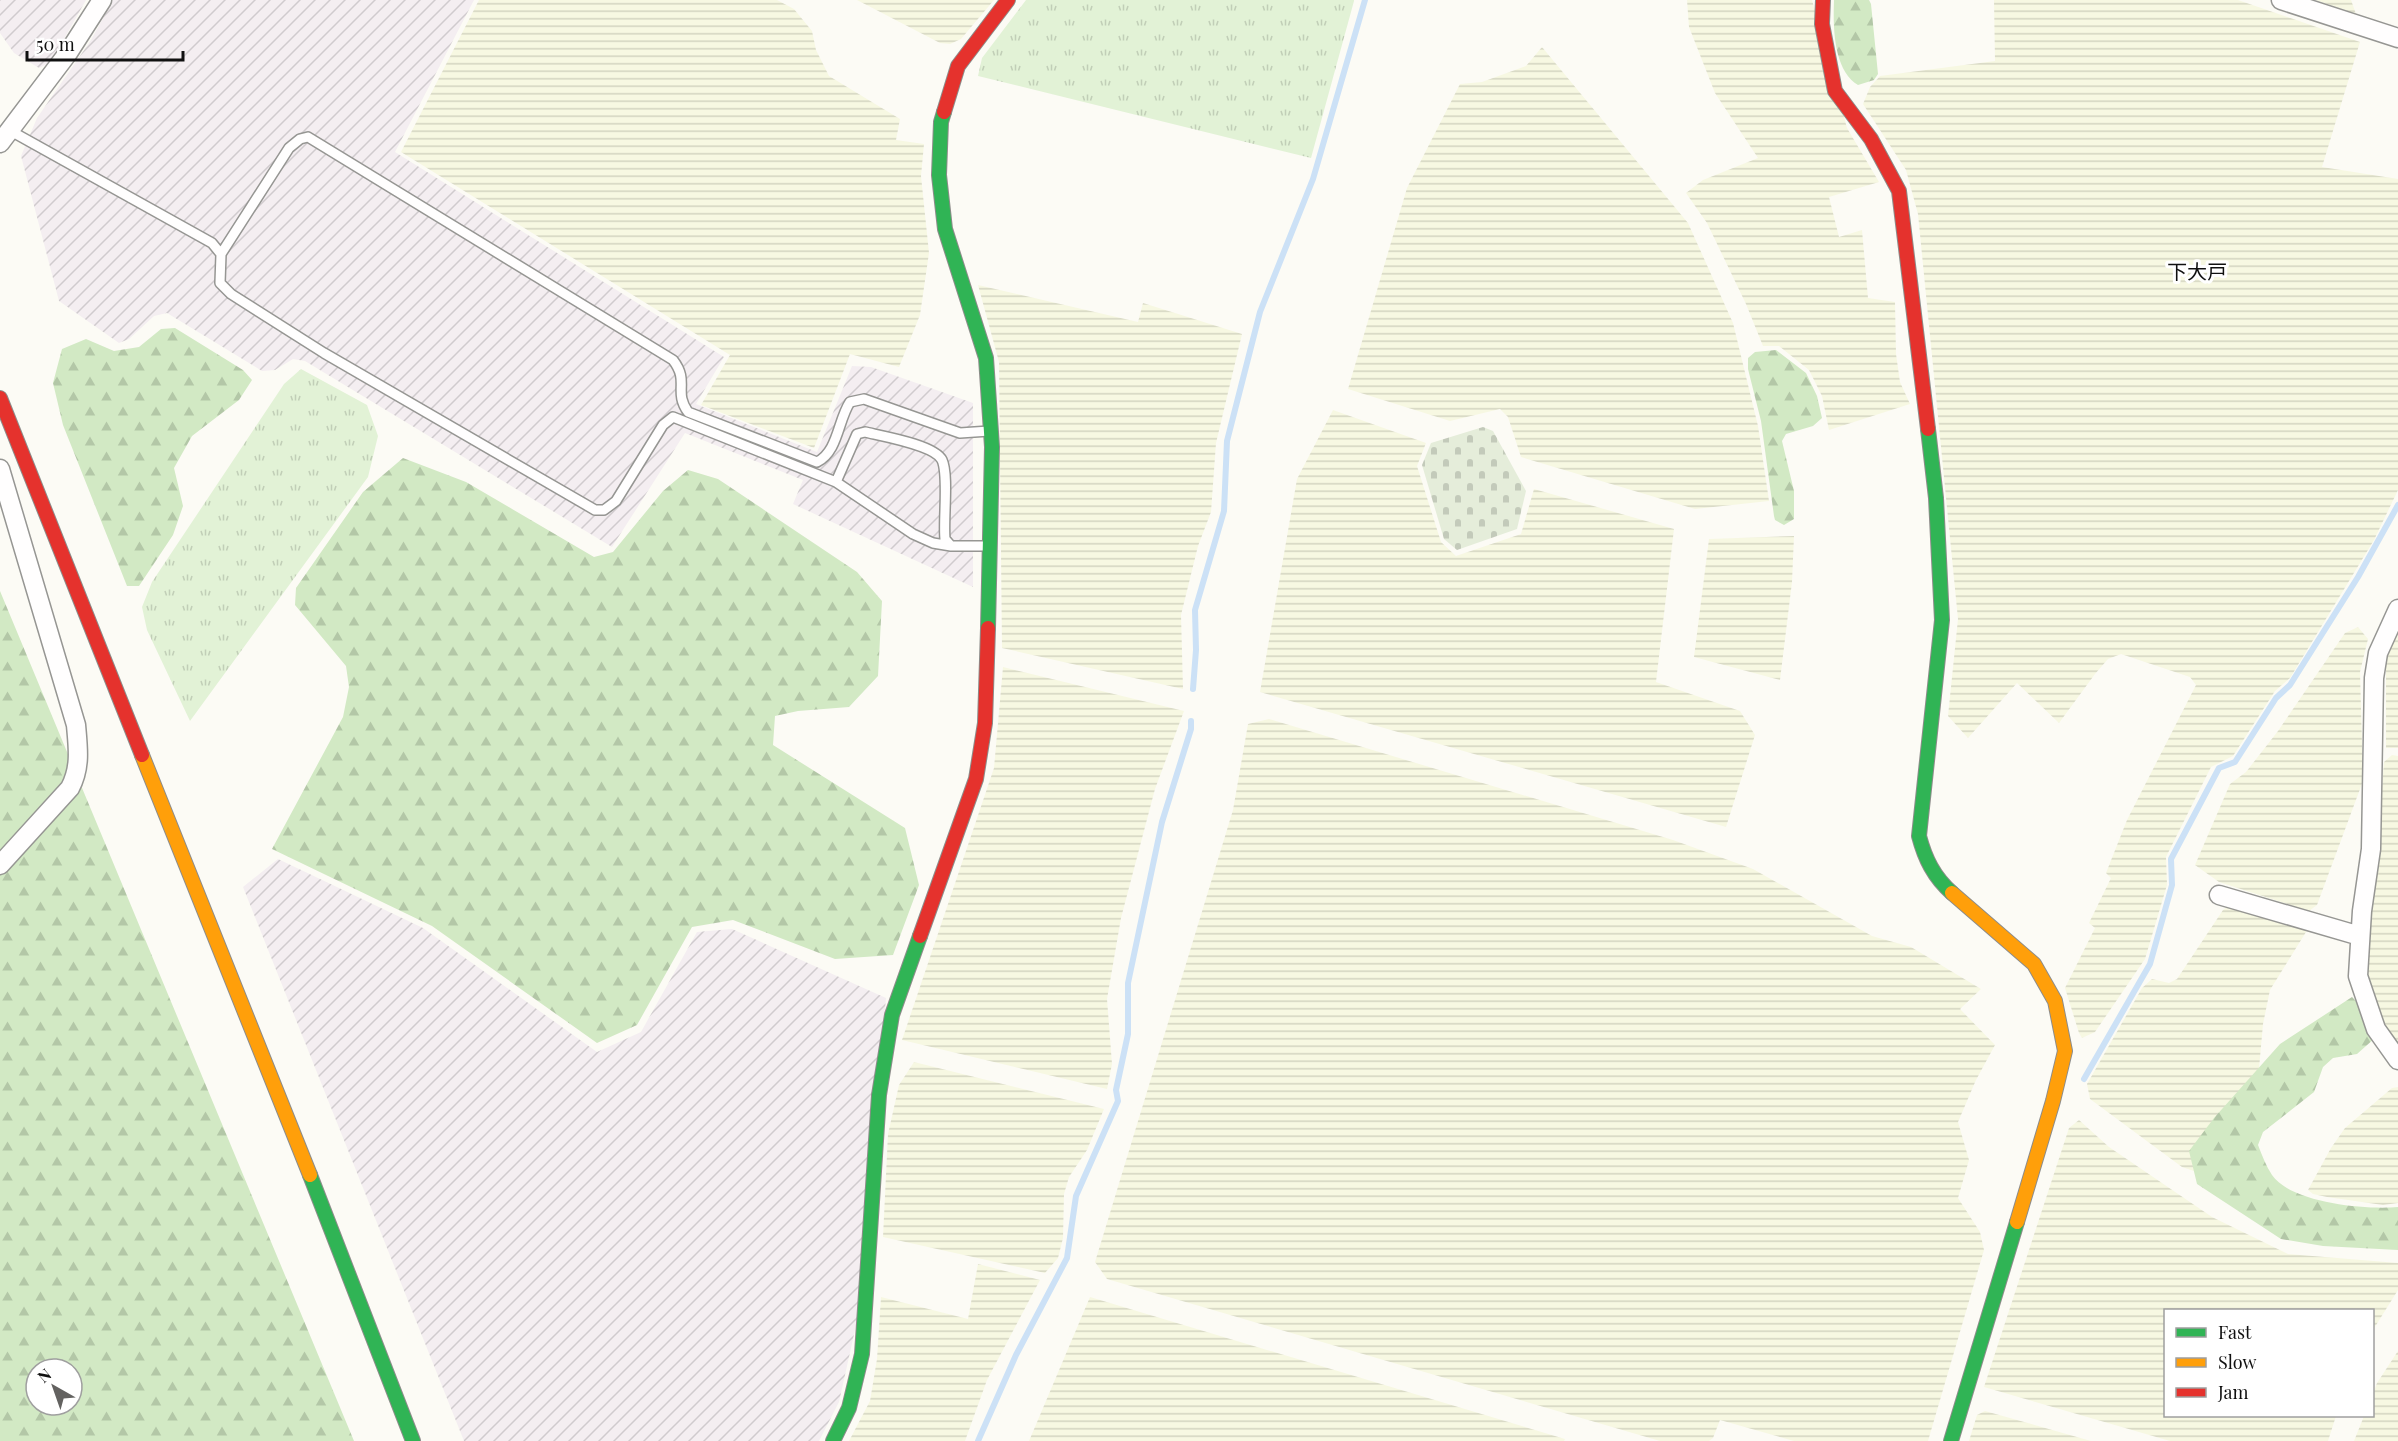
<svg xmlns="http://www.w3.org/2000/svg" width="2398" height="1441" viewBox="0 0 2398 1441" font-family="'Playfair Display','Noto Sans JP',serif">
<defs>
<pattern id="industrial-furrows" width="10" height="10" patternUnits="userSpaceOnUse" patternTransform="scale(1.5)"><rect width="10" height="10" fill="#f4eef1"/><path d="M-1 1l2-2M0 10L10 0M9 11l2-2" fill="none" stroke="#d0cbce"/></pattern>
<pattern id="farmland-rules" width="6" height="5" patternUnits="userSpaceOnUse" patternTransform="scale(1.5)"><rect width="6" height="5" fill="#f7f8e2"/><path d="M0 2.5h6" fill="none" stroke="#d3d4c1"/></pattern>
<pattern id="grass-tufts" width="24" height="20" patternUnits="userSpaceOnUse" patternTransform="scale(1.5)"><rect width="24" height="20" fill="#e2f2d6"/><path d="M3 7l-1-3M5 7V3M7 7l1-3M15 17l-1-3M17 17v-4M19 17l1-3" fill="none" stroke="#c1ceb7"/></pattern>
<pattern id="forest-firs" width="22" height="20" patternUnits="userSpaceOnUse" patternTransform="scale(1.5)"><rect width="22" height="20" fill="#d2e9c4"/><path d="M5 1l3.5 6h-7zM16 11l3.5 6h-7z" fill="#b3c7a7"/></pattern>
<pattern id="cemetery-stones" width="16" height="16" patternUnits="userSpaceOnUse" patternTransform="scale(1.5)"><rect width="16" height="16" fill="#e5edda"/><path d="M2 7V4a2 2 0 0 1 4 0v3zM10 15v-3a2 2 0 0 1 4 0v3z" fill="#c3caba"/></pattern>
</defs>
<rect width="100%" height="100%" fill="#fcfbf5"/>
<path fill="url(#industrial-furrows)" d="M 0,0 L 86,0 L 51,62 L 39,68 L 14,53 L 0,33 Z
M 113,0 L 474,0 L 395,152 L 724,357 L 696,404 L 817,452 L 852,366 L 871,367 L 973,403 L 973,587 L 793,504 L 803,480 L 685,433 L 612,547 L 305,361 L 293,359 L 275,370 L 262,371 L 167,313 L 154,316 L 129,339 L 119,343 L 59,301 L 21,156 L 37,118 L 91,40 Z
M 278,859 L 423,928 L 597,1052 L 641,1032 L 697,932 L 732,929 L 886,998 L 859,1312 L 839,1402 L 819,1441 L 464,1441 L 243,887 Z"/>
<path fill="url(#farmland-rules)" d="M 479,0 L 777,0 L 794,9 L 812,31 L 816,50 L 829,76 L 900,119 L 896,140 L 924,144 L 921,176 L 929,253 L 920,315 L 899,367 L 850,354 L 814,448 L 701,405 L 730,355 L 401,152 Z
M 857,0 L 994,0 L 961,39 L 950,44 L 940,43 Z
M 1687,0 L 1812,0 L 1847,128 L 1879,182 L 1829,197 L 1839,237 L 1862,230 L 1868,298 L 1895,302 L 1896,354 L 1900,382 L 1910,404 L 1829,430 L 1822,396 L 1809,370 L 1779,346 L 1763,346 L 1746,304 L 1707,223 L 1686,193 L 1703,180 L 1758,158 L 1715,93 L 1689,27 Z
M 1994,0 L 2238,0 L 2360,42 L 2322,167 L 2398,179 L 2398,490 L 2374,540 L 2290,678 L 2275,691 L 2233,756 L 2211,767 L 2166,857 L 2167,885 L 2145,959 L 2095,1032 L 2082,1038 L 2079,1033 L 2065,988 L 2095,928 L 2089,923 L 2111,878 L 2106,873 L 2127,820 L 2196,685 L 2190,677 L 2121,654 L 2108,659 L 2095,674 L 2059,723 L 2017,683 L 1968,738 L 1948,716 L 1958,619 L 1918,214 L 1906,170 L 1863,104 L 1870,87 L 1880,76 L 1995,61 Z
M 2316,0 L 2351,0 L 2356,14 Z
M 1542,47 L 1688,223 L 1733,323 L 1758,426 L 1769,501 L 1695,509 L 1521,457 L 1508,417 L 1500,409 L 1450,421 L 1348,389 L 1407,188 L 1460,84 L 1482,82 L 1526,66 Z
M 978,285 L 1138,322 L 1143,303 L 1242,334 L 1216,443 L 1211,512 L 1198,546 L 1181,615 L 1183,689 L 1002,648 L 999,362 Z
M 1333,410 L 1426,443 L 1417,466 L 1441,542 L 1456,556 L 1521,534 L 1534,489 L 1674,529 L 1656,682 L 1740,711 L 1755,735 L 1726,827 L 1260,692 L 1297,479 Z
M 1794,536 L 1792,582 L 1780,680 L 1694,657 L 1709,539 Z
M 2358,627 L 2368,639 L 2360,672 L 2363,781 L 2317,905 L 2309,911 L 2219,882 L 2195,865 L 2230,784 L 2246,772 L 2278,731 L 2345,633 Z
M 2398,630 L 2398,748 L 2386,748 L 2386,656 Z
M 1003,667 L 1184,711 L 1155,789 L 1121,918 L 1107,999 L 1112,1064 L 1107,1089 L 902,1040 L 994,768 Z
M 1269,719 L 1673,840 L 1753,869 L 1872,936 L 1911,947 L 1981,989 L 1960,1009 L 1995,1045 L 1976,1080 L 1958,1122 L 1969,1160 L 1958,1198 L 1980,1232 L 1984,1250 L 1928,1441 L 1794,1441 L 1720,1420 L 1713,1438 L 1709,1441 L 1660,1441 L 1107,1279 L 1095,1262 L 1233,810 L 1248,724 Z
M 2392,755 L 2398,756 L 2398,1051 L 2381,1021 L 2367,972 L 2384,762 Z
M 2230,905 L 2303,924 L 2306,932 L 2270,990 L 2263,1024 L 2257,1091 L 2200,1173 L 2182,1167 L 2090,1099 L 2087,1084 L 2142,988 L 2152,979 L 2169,983 L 2177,979 L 2223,910 Z
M 914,1062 L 1104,1109 L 1087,1150 L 1069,1177 L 1064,1194 L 1063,1238 L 1058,1258 L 1045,1273 L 883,1237 L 888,1134 L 899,1085 Z
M 2398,1087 L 2398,1203 L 2383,1205 L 2327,1197 L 2313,1194 L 2308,1190 L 2331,1148 L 2345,1128 L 2392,1088 Z
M 2079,1120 L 2109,1147 L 2212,1217 L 2288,1254 L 2398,1263 L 2398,1290 L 2373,1330 L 2372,1310 L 2166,1310 L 2166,1416 L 2336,1416 L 2328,1441 L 2170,1441 L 1984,1387 L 2069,1128 Z
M 978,1264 L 1040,1280 L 987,1380 L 965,1441 L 849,1441 L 870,1401 L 877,1359 L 881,1297 L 968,1319 Z
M 1090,1297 L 1565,1439 L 1564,1441 L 1029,1441 Z
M 2398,1351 L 2398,1441 L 2354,1441 L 2364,1416 L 2372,1416 L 2373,1394 L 2377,1383 Z
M 1985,1411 L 2091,1441 L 1969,1441 L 1977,1415 Z"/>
<path fill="url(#grass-tufts)" d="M 1026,0 L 1354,0 L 1354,1 L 1311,158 L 978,76 L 982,58 Z
M 301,369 L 367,405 L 378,436 L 368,477 L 190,721 L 147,630 L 142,607 L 152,582 L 284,384 Z"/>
<path fill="url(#forest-firs)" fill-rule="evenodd" d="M 1834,0 L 1869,0 L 1871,4 L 1878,74 L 1874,80 L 1858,85 C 1833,70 1833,26 1834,0 Z
M 175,328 L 243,370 L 252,380 L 239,400 L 192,436 L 174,468 L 183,506 L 173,535 L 139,586 L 127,586 L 63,425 L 53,383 L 62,349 L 86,339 L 114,351 L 139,347 L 161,329 Z
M 1776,350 L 1806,373 L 1817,396 L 1822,418 L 1813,426 L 1786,434 L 1782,441 L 1794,491 L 1794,519 L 1784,525 L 1775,520 L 1774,516 L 1761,421 L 1748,369 L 1748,358 L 1755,352 Z
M 403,458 L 466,482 L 594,557 L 613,552 L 663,491 L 688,470 L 718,479 L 857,572 L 882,601 L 878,676 L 849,707 L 798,711 L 775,716 L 773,745 L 905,828 L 919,885 L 893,955 L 835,959 L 733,920 L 692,927 L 637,1025 L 597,1043 L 432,926 L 272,849 L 343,717 L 349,687 L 346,666 L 295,605 L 296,588 L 363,492 Z
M 0,591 L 354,1441 L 0,1441 ZM 36,1369 L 72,1369 L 72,1405 L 36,1405 Z
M 2352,997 L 2361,1006 L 2375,1038 L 2357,1054 L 2333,1058 L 2323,1067 L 2314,1092 L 2263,1132 L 2258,1145 C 2262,1155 2266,1166 2272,1175 C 2291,1203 2366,1210 2398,1207 L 2398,1250 L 2323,1246 L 2281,1239 L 2197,1184 L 2189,1151 L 2214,1118 L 2280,1044 Z"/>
<path fill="url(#cemetery-stones)" d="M 1483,427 L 1493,431 L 1526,491 L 1517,529 L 1457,550 L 1444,539 L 1422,465 L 1431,443 Z"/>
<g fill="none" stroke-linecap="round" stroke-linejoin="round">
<path stroke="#cce1f6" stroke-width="6" d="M 1193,689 L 1196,650 L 1195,610 L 1224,511 L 1227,441 L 1260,312 L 1313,179 L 1365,0
M 2084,1079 L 2150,964 L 2172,885 L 2171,859 L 2219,768 L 2235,762 L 2276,698 L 2290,685 L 2358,577 L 2398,505
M 978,1441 L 1016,1355 L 1067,1258 L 1076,1196 L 1118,1101 L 1116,1090 L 1128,1034 L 1128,983 L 1162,822 L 1191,729 L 1191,721"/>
<g stroke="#969693" stroke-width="12">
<path id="lane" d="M 9,130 L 212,243 L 221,254
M 836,482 L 857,434 L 865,432 C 882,436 935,445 942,460 C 949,475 943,520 945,539 L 951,546 L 988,546
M 951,546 L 933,543 L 913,534 L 836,482 L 673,417 L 663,425 L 616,501 L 604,510 L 595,510 L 324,353 L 231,294 L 220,283 L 221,254 L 289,148 L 300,139 L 308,137 L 673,360 C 690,382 673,391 688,412 L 817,462 C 838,452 838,420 850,402 L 864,399 L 960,433 L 989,431"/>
</g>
<g stroke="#969693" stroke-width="21">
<path id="street" d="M 2281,0 L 2398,38
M 0,143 L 68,53 L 102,0
M 0,469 L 76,725 C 78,748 81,767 70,788 L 0,865
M 2398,609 L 2378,653 L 2374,678 L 2371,849 L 2362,911 L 2358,976 L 2376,1029 L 2398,1060
M 2219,895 L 2360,936"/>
</g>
<g stroke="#8d8c8a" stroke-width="16">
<path id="fast" d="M 944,112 L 941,122 L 939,175 L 945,229 L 986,358 L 992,447 L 988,628
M 1928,429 L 1936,498 L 1942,620 L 1919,836 C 1925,859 1934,877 1952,893
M 310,1175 L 413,1441
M 833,1441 L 849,1408 L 862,1354 L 879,1095 L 892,1015 L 920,936
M 1951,1441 L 2017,1222"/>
</g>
<g stroke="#8d8c8a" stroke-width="16">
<path id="slow" d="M 142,755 L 310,1175
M 1952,893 L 2034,964 L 2055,1001 L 2065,1051 L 2053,1101 L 2017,1222"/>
</g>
<g stroke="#8d8c8a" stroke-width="16">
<path id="jam" d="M 1823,0 L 1822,24 L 1835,91 L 1871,139 L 1899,191 L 1928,429
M 944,112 L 958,66 L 1008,0
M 0,398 L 142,755
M 920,936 L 976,779 L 985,723 L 988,628"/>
</g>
<use href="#lane" stroke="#fffefe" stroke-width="9"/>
<use href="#street" stroke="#fffefe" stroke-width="18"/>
<use href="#fast" stroke="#30b455" stroke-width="14"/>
<use href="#slow" stroke="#ff9f0a" stroke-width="14"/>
<use href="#jam" stroke="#e5322d" stroke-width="14"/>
</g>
<g text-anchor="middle" stroke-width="6" stroke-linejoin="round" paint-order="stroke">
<g font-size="20" fill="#101010" stroke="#fff">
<text x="2197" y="279">下大戸</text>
</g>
</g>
<rect x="2164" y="1309" width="210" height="108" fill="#ffffff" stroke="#9f9f9f" stroke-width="1.5"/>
<rect x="2176" y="1328" width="30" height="9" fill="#30b455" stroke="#9f9f9f" stroke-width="1.5"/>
<text x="2218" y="1339" font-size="18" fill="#101010">Fast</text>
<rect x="2176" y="1358" width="30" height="9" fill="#ff9f0a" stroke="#9f9f9f" stroke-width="1.5"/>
<text x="2218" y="1369" font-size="18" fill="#101010">Slow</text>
<rect x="2176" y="1388" width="30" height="9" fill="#e5322d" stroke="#9f9f9f" stroke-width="1.5"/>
<text x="2218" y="1399" font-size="18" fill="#101010">Jam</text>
<g transform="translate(54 1387) rotate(320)"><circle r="28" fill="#ffffff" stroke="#9f9f9f" stroke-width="1.5"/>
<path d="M0-4.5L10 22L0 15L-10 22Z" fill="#636260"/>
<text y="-9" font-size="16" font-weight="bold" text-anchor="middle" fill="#101010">N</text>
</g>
<path d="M27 51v9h156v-9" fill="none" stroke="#101010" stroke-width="3"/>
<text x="36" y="51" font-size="18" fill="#101010" stroke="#ffffff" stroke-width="4.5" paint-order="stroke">50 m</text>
</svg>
